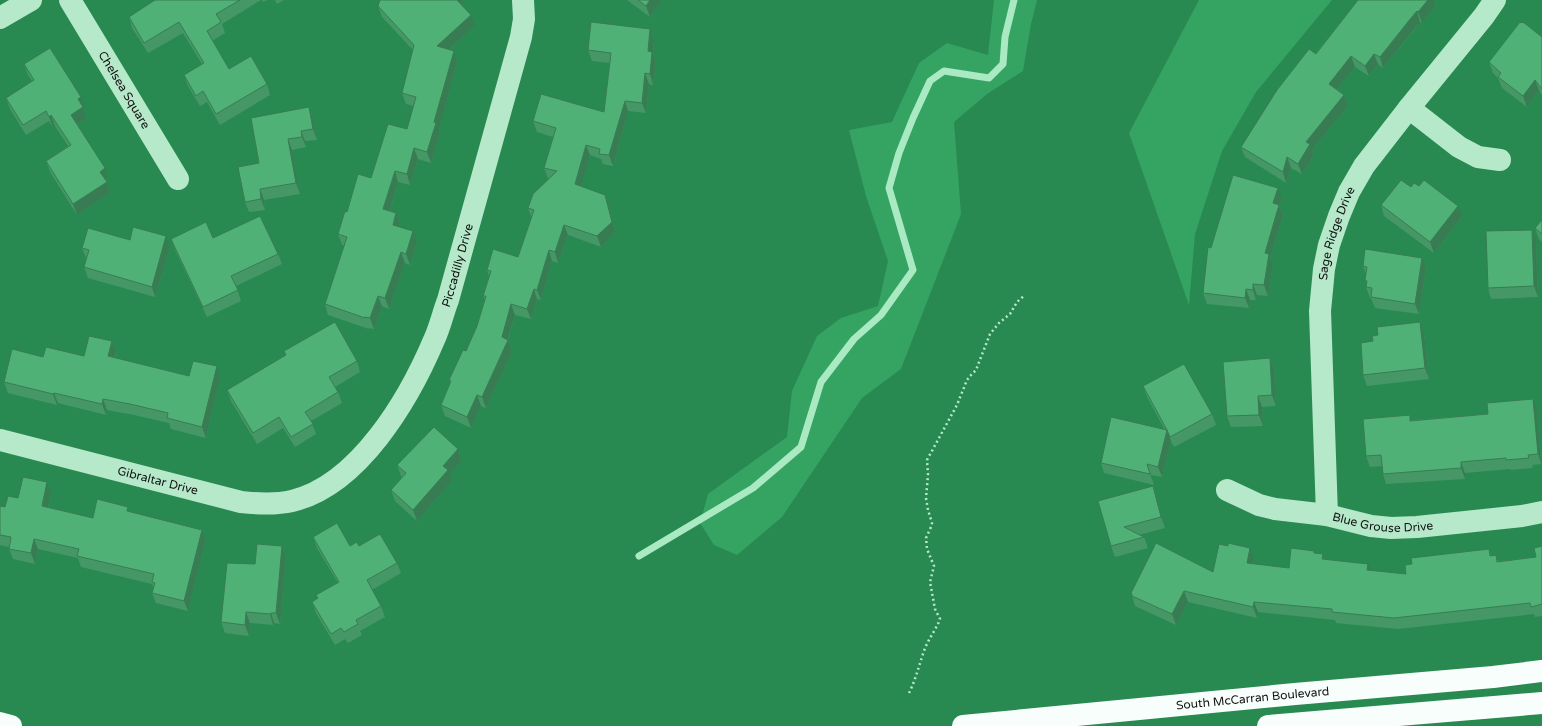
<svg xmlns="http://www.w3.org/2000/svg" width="1542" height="726" viewBox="0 0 1542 726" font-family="'Varela Round',sans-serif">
<rect width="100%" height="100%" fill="#288a51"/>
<path fill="#35a362" d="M 994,0 L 1037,0 L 1031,24 L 1023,71 L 987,94 L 954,122 L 961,214 L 901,369 L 862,398 L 782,517 L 737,555 L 714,545 L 700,523 L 708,494 L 787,437 L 792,391 L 817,336 L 841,318 L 878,306 L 888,261 L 866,196 L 849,130 L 892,122 L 919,63 L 947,43 L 988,55 Z
M 1199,0 L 1332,0 L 1256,92 L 1222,151 L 1195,234 L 1189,305 L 1129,133 Z"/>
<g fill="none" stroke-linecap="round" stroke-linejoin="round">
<path stroke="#aaeac3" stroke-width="7" d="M 639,556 L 753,488 L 801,447 L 821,382 L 854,339 L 881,315 L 913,270 L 889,188 L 899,153 L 913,118 L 930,81 L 944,71 L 989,78 L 1003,64 L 1005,37 L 1014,0"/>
<path stroke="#b5e9ca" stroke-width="2.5" stroke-dasharray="2 3" stroke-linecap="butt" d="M 909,693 C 916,679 919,665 924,651 C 928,639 936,630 940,619 L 935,609 L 930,582 L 934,566 L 927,549 L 926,538 L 931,527 L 932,523 L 928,510 L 926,498 L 928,475 L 927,460 L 957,405 L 967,380 L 970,376 L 976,370 L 990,334 L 999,323 L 1010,314 L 1017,302 L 1025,295"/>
<g stroke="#b5e9ca" stroke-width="22">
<path id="s1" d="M 70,0 L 178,179"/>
<path d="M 0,18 L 31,0"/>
<path d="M 1409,108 L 1459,147 L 1478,157 L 1500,160"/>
<path id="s2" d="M 0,440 L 241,502 C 259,504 275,505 292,501 C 359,485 409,399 434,340 C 440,327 443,313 448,300 L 521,37 L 524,19 L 523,0"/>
<path id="s3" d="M 1227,490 L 1259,505 L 1275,509 L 1327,515 L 1371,526 L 1391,528 L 1417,527 L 1522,516 L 1542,512"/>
<path id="s4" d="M 1327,515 L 1320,311 L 1324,269 L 1329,245 L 1339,216 L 1349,192 L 1364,166 L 1409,108 L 1484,16 L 1495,0"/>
</g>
<g stroke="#f8fefb" stroke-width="22">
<path d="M 0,723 L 11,726"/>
<path id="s5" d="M 963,726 L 1295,694 L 1493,677 L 1542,671"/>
<path d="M 1268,726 L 1542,703"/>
</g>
</g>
<path fill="#459866" d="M 155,0 L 261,0 L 222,24 L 225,33 L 212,41 L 229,69 L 267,84 L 270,95 L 220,125 L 207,102 L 200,106 L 188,86 L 184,75 L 202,64 L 183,33 L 148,53 L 132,28 L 129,17 Z
M 262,0 L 267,0 L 263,2 Z
M 275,0 L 284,0 L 277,4 Z
M 380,0 L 462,0 L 464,6 L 464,7 L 475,26 L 449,50 L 457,62 L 439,130 L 440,133 L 431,163 L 418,159 L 410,185 L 398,182 L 390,211 L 396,213 L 400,223 L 399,227 L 417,242 L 410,265 L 405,263 L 389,309 L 382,306 L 374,329 L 369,328 L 369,329 L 328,315 L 325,304 L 344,245 L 342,245 L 338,234 L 347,212 L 407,129 L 414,106 L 406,104 L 402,93 L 413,50 L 382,17 L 378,6 Z
M 627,0 L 662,0 L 650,17 Z
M 1358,0 L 1434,0 L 1436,5 L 1422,23 L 1420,22 L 1415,29 L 1383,68 L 1378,64 L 1369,76 L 1355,67 L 1337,89 L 1344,95 L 1348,106 L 1312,150 L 1314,155 L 1302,174 L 1291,168 L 1286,183 L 1245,157 L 1241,147 Z
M 650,29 L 654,40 L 653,53 L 656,62 L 653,85 L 649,84 L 646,113 L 628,111 L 613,166 L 603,164 L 601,159 L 590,155 L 581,187 L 609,205 L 615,232 L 601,247 L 568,235 L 558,263 L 552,261 L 541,300 L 537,299 L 531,319 L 515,315 L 508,340 L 512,351 L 486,408 L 481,406 L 471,428 L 445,416 L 441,405 L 450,383 L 449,380 L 466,351 L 477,326 L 485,300 L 483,296 L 489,276 L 487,270 L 518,257 L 532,218 L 528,208 L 549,179 L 548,178 L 544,168 L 553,137 L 537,132 L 533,121 L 604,112 L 610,63 L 592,61 L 588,50 Z
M 1542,37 L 1542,95 L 1539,90 L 1527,107 L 1502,88 L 1498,78 L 1493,73 L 1489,62 Z
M 24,64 L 85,108 L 83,108 L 87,118 L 77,124 L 108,179 L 106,181 L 110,193 L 77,215 L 50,172 L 46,161 L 68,146 L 55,126 L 53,127 L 49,121 L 26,135 L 10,109 L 6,98 L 32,81 L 28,75 Z
M 309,107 L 313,118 L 317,140 L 305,141 L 306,147 L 292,150 L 300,194 L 264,200 L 265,210 L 249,212 L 245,202 L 259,163 Z
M 1411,187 L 1462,216 L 1434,253 L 1384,216 L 1381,205 Z
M 1282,199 L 1279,206 L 1283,216 L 1270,258 L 1273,264 L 1268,296 L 1257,295 L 1256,300 L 1250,300 L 1249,308 L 1207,304 L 1203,293 L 1211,248 Z
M 1542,220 L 1542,242 L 1539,239 L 1535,228 Z
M 213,238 L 278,254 L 282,264 L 236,286 L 241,301 L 207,317 L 175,250 L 171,239 Z
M 130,240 L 170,247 L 155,297 L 88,278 L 84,267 L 86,258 L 82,248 Z
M 1536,240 L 1538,297 L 1491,299 L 1488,288 Z
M 1363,266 L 1426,268 L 1419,314 L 1375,308 L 1371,298 L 1370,298 L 1366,287 L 1367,285 L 1365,280 L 1366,274 Z
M 1424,333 L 1429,379 L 1367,386 L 1363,375 L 1373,341 Z
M 112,341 L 116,351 L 115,358 L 189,376 L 220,377 L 206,438 L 171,429 L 169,423 L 134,415 L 107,410 L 106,415 L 58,403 L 57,405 L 8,393 L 4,382 L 84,356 Z
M 284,351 L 357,361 L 360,372 L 335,387 L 338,392 L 342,403 L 311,421 L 316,434 L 295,447 L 283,428 L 257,444 L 231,401 L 227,390 L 286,356 Z
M 1270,358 L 1274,369 L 1276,406 L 1262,407 L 1263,426 L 1231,427 L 1227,416 Z
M 1143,386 L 1212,414 L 1216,425 L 1174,447 L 1171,441 L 1162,477 L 1151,475 L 1154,485 L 1104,473 L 1101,463 L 1165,430 L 1147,397 Z
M 1537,410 L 1541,464 L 1532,465 L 1533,468 L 1510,470 L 1510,469 L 1465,473 L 1465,479 L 1386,484 L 1383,474 L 1382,466 L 1370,467 L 1366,456 L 1412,420 Z
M 458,449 L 462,460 L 450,474 L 452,481 L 417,521 L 395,501 L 391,490 L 403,477 L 401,476 L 397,465 Z
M 1153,486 L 1157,497 L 1165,528 L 1139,535 L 1144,537 L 1148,548 L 1115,557 L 1111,546 Z
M 51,492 L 48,507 L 93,518 L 130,512 L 202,530 L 206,541 L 188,611 L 156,603 L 152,593 L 154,588 L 152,584 L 81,567 L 78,558 L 38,549 L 35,564 L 13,559 L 9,549 L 9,547 L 0,545 L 0,506 L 5,507 L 18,498 Z
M 313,537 L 350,546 L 359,546 L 397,563 L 401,573 L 372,590 L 381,606 L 385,617 L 360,631 L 362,635 L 348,643 L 345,639 L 335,645 L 316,613 L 312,602 L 318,599 L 316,595 L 338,583 L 317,548 Z
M 282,546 L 286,557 L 280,624 L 274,623 L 273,625 L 250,623 L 249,636 L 225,633 L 221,622 L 255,564 Z
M 1228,546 L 1254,559 L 1253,564 L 1289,568 L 1315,553 L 1325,559 L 1370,570 L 1406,574 L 1412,564 L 1489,549 L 1491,555 L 1499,561 L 1536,557 L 1542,546 L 1542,616 L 1535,617 L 1534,614 L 1398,629 L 1336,623 L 1335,620 L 1258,612 L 1257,618 L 1188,602 L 1176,625 L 1135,606 L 1131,593 L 1213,572 Z"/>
<path fill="#387c53" d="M 457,0 L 462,0 L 464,6 L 460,10 Z
M 650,0 L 662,0 L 650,17 L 646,6 Z
M 1428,0 L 1434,0 L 1436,5 L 1422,23 L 1418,12 Z
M 1417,11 L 1420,22 L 1383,68 L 1380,57 Z
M 471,15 L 475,26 L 441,57 L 437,46 Z
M 650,29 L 654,40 L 653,53 L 656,62 L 653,85 L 650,74 L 648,51 Z
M 454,51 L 457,62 L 439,130 L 440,133 L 431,163 L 427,152 L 434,122 Z
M 1374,54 L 1378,64 L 1369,76 L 1365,66 Z
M 1351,56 L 1355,67 L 1333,94 L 1329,84 Z
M 645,73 L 649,84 L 646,113 L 642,103 Z
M 1535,80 L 1539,90 L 1527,107 L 1523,96 Z
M 1344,95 L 1348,106 L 1312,150 L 1314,155 L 1302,174 L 1298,164 L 1306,142 Z
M 81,97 L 85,108 L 83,108 L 87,118 L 75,125 L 71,115 L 78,99 Z
M 625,101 L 628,111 L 613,166 L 609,155 Z
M 309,107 L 313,118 L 317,140 L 313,129 Z
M 51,115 L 55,126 L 53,127 L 49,117 Z
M 301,131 L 305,141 L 306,147 L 302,137 Z
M 288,139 L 292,150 L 300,194 L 296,183 Z
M 586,145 L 590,155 L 579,195 L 575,184 Z
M 414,148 L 418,159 L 410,185 L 407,174 Z
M 1287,157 L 1291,168 L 1286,183 L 1283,172 Z
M 105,168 L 108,179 L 103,182 L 100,172 Z
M 395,171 L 398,182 L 387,220 L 383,209 Z
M 107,182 L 110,193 L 77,215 L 73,204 Z
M 1278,188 L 1282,199 L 1279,206 L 1283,216 L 1270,258 L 1273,264 L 1268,296 L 1264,285 L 1265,253 L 1273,203 Z
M 260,189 L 264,200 L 265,210 L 261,199 Z
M 605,195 L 609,205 L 615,232 L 601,247 L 597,236 Z
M 1458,206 L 1462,216 L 1434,253 L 1430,242 Z
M 396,213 L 400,223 L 397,236 L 393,225 Z
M 564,225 L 568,235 L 558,263 L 555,252 Z
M 1532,230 L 1536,240 L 1538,297 L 1534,286 Z
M 413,231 L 417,242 L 410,265 L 406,254 Z
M 166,236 L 170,247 L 155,297 L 152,287 Z
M 549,250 L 552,261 L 541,300 L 537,290 Z
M 401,252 L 405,263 L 389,309 L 385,298 Z
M 1422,258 L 1426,268 L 1419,314 L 1415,304 Z
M 1253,284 L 1257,295 L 1256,300 L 1253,290 Z
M 534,289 L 537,299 L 531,319 L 527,309 Z
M 1246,289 L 1250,300 L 1249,308 L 1245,298 Z
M 378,296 L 382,306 L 374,329 L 370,318 Z
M 511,304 L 515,315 L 506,345 L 508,340 L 512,351 L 486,408 L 482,397 L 502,337 Z
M 1420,322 L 1424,333 L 1429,379 L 1425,368 Z
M 112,341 L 116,351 L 112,367 L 108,356 Z
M 1270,358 L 1274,369 L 1276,406 L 1272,395 Z
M 217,366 L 220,377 L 206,438 L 202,427 Z
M 54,393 L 58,403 L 57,405 L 53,394 Z
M 477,395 L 481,406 L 471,428 L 467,417 Z
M 1258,396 L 1262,407 L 1263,426 L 1259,415 Z
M 103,399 L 107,410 L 106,415 L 102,404 Z
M 1533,399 L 1537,410 L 1541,464 L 1538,454 Z
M 1167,430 L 1171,441 L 1162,477 L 1158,467 Z
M 458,449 L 462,460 L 450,474 L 452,481 L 417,521 L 413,510 L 443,466 Z
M 1461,462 L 1465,473 L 1465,479 L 1461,468 Z
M 1147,464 L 1151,475 L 1154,485 L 1150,474 Z
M 47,482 L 51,492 L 46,517 L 42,506 Z
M 1153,486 L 1157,497 L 1165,528 L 1161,517 Z
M 202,530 L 206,541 L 188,611 L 184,601 Z
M 34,539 L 38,549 L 35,564 L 31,553 Z
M 282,546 L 286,557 L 280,624 L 276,613 Z
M 1250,548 L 1254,559 L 1251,574 L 1247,563 Z
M 1368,564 L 1372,574 L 1367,570 Z
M 1184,591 L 1188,602 L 1176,625 L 1172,614 Z
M 1254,602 L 1258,612 L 1257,618 L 1253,607 Z
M 246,612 L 250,623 L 249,636 L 245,625 Z
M 271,613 L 274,623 L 273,625 L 270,614 Z"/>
<path fill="#50b177" stroke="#387c53" d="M 155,0 L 240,0 L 216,14 L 221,22 L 207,31 L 229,69 L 251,56 L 267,84 L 216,114 L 203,91 L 196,96 L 184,75 L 204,63 L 179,22 L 144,43 L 129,17 Z
M 380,0 L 457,0 L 471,15 L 437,46 L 454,51 L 434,122 L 436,123 L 427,152 L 414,148 L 407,174 L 395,171 L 383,209 L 396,213 L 393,225 L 413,231 L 406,254 L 401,252 L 385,298 L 378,296 L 370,318 L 365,317 L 365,318 L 325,304 L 347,237 L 338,234 L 345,211 L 347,212 L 358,174 L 371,178 L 388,124 L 407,129 L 416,97 L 402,93 L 414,45 L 378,6 Z
M 638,0 L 650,0 L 646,6 Z
M 1358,0 L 1428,0 L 1418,12 L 1417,11 L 1411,18 L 1380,57 L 1374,54 L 1365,66 L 1351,56 L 1329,84 L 1344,95 L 1306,142 L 1310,144 L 1298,164 L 1287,157 L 1283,172 L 1241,147 L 1277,90 L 1309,49 L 1316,54 Z
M 591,22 L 650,29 L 648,51 L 652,52 L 650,74 L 645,73 L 642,103 L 625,101 L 609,155 L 599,154 L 600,149 L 586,145 L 575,184 L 605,195 L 612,222 L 597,236 L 564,225 L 555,252 L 549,250 L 537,290 L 534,289 L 527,309 L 511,304 L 502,337 L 508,340 L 482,397 L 477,395 L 467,417 L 441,405 L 451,381 L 449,380 L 463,350 L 466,351 L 477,326 L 486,296 L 483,296 L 491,271 L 487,270 L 493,249 L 518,257 L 534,210 L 528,208 L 533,194 L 557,171 L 544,168 L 556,128 L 533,121 L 541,94 L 604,112 L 611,53 L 588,50 Z
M 1520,22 L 1522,23 L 1523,22 L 1542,37 L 1542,89 L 1535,80 L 1523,96 L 1498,77 L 1501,73 L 1489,62 Z
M 50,48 L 81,97 L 78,99 L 83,107 L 71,115 L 105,168 L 100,172 L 107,182 L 73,204 L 46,161 L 71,145 L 51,115 L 49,117 L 46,111 L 23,125 L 6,98 L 34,80 L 24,64 Z
M 309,107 L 313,129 L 301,131 L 302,137 L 288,139 L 296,183 L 260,189 L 261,199 L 245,202 L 238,167 L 259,163 L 251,118 Z
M 1233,175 L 1278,188 L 1273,203 L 1279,205 L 1265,253 L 1269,254 L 1264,285 L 1253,284 L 1253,290 L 1246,289 L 1245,298 L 1203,293 L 1208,247 L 1211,248 Z
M 1401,180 L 1411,187 L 1414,183 L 1419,186 L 1424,180 L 1458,206 L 1430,242 L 1381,205 Z
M 260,216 L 278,254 L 231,276 L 238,290 L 203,307 L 171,239 L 206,222 L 213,238 Z
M 1542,220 L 1542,234 L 1535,228 Z
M 133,227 L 166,236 L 152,287 L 84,267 L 89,250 L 82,248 L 88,228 L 130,240 Z
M 1532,230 L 1534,286 L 1488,288 L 1486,231 Z
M 1365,249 L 1422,258 L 1415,304 L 1371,297 L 1372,288 L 1366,287 L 1367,281 L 1365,280 L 1367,267 L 1363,266 Z
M 335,322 L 357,361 L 329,377 L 338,392 L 305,412 L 313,424 L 291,437 L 279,417 L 253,433 L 227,390 L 286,355 L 284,351 Z
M 1420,322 L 1425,368 L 1363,375 L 1361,343 L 1373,341 L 1372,336 L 1378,335 L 1377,327 Z
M 89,336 L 112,341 L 108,356 L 189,376 L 193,361 L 217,366 L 202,427 L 167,418 L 168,413 L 130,404 L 103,399 L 102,404 L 54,393 L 53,394 L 4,382 L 12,349 L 43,357 L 46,347 L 84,356 Z
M 1270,358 L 1272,395 L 1258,396 L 1259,415 L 1227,416 L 1223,362 Z
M 1184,364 L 1212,414 L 1170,437 L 1167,430 L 1158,467 L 1147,464 L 1150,474 L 1101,463 L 1111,417 L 1167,430 L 1143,386 Z
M 1533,399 L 1538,454 L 1528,455 L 1529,458 L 1506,460 L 1506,458 L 1461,462 L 1461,468 L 1383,474 L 1381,455 L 1366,456 L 1363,419 L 1410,415 L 1410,421 L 1488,414 L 1487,403 Z
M 434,427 L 458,449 L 443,466 L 448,470 L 413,510 L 391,490 L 406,473 L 397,465 Z
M 23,477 L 47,482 L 42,506 L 93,518 L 97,499 L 128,507 L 127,511 L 202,530 L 184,601 L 152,593 L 155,583 L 152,582 L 154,574 L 77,556 L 79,549 L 34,539 L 31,553 L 9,549 L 11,537 L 0,535 L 0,506 L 5,507 L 8,496 L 18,498 Z
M 1153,486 L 1161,517 L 1124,527 L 1144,537 L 1111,546 L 1098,501 Z
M 337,523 L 350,546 L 357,542 L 359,546 L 380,534 L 397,563 L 367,580 L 381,606 L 356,620 L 358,624 L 344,632 L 341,628 L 331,634 L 312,602 L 318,598 L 316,595 L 339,582 L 313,537 Z
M 1156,543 L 1213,572 L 1219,544 L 1228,546 L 1228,543 L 1250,548 L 1247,563 L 1289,568 L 1291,548 L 1314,551 L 1314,553 L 1323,554 L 1322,559 L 1368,564 L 1367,570 L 1406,574 L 1405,565 L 1412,564 L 1411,558 L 1489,549 L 1490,556 L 1496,555 L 1497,562 L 1536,557 L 1534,548 L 1542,546 L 1542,604 L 1531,607 L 1530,603 L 1394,618 L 1332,612 L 1332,609 L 1254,602 L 1253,607 L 1184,591 L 1172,614 L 1132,596 L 1132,594 L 1131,593 Z
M 257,544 L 282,546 L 276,613 L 271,613 L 270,614 L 246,612 L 245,625 L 221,622 L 227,563 L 255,564 Z"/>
<g text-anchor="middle" stroke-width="4" stroke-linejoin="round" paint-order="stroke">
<g font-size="12" fill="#111" stroke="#288a51">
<text dy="4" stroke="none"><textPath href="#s1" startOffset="105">Chelsea Square</textPath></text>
<text dy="4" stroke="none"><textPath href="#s4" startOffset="284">Sage Ridge Drive</textPath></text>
<text dy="4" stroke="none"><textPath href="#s2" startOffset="600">Piccadilly Drive</textPath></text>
<text dy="4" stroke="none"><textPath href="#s2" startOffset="163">Gibraltar Drive</textPath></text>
<text dy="4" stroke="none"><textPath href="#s3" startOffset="161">Blue Grouse Drive</textPath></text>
<text dy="4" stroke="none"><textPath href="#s5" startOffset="291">South McCarran Boulevard</textPath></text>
</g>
</g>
</svg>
